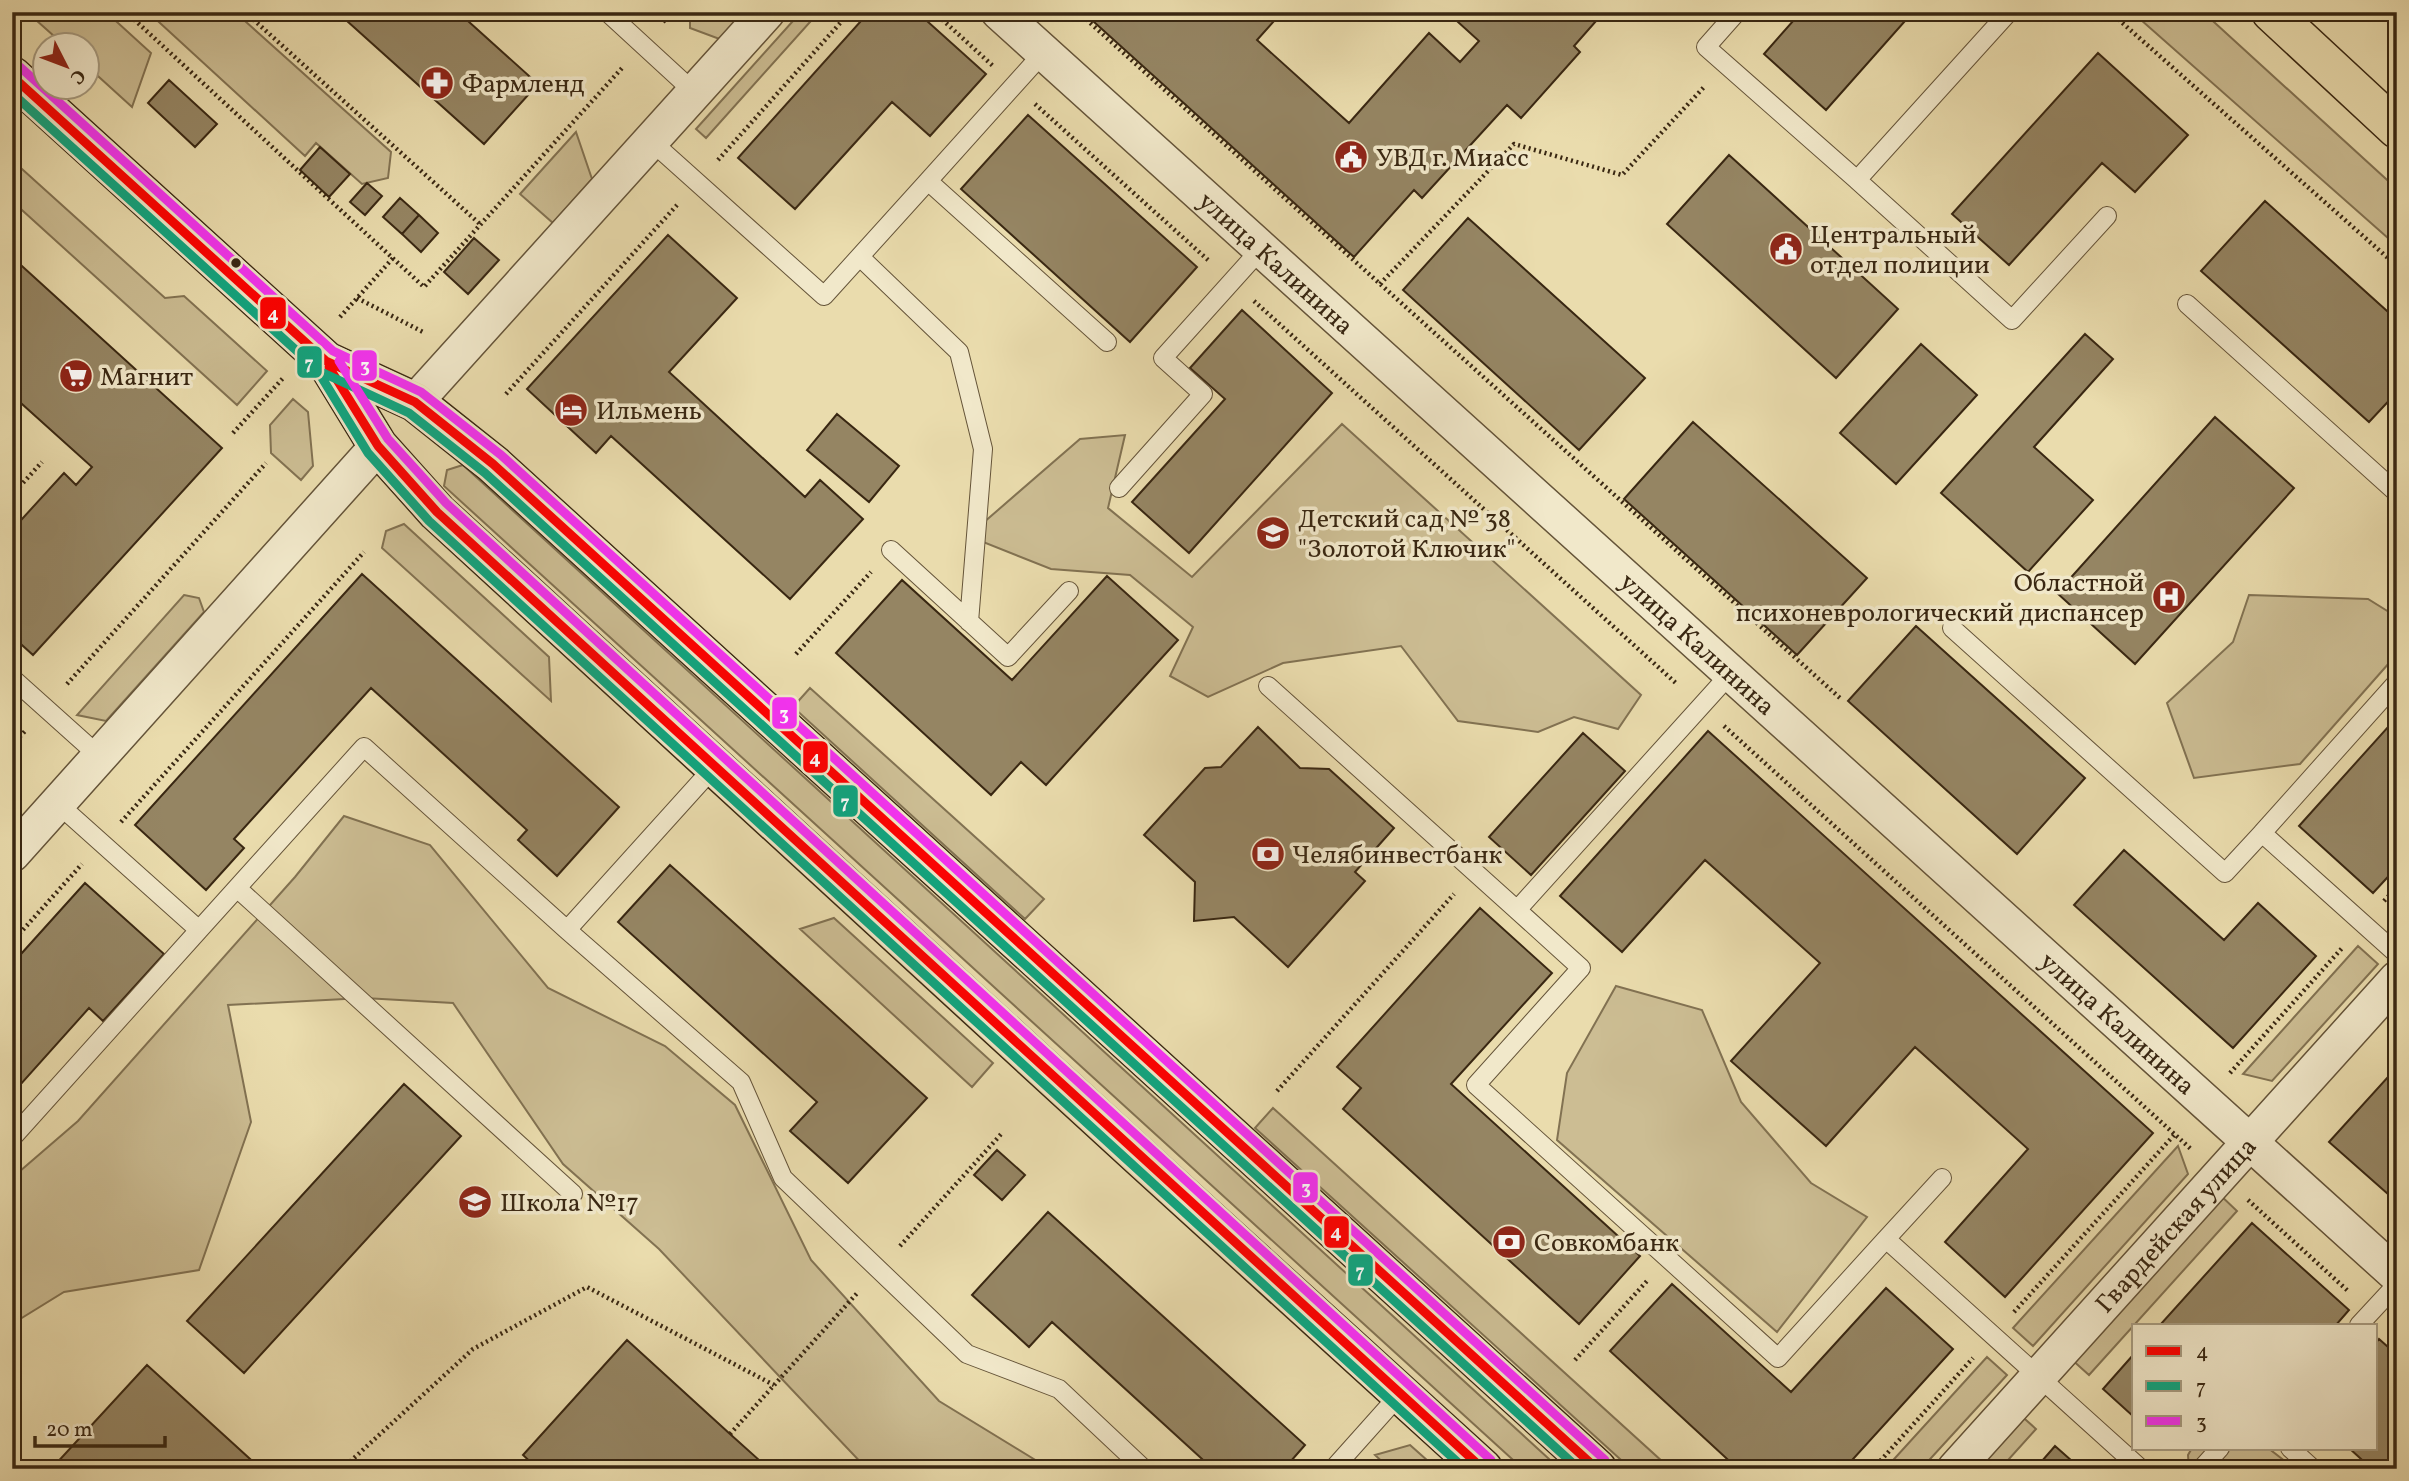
<svg xmlns="http://www.w3.org/2000/svg" width="2409" height="1481" viewBox="0 0 2409 1481" font-family="Vollkorn,serif">
<rect width="100%" height="100%" fill="#eadcad"/>
<filter id="stains"><feTurbulence type="fractalNoise" baseFrequency=".00286" numOctaves="4"/><feColorMatrix values="0 0 0 0 .2 0 0 0 0 .09 0 0 0 0 .02 0 0 0 .5 -.17"/></filter>
<radialGradient id="worn" r=".72"><stop offset=".6" stop-color="#630" stop-opacity="0"/><stop offset="1" stop-color="#630" stop-opacity=".3"/></radialGradient>
<path fill="#ccbd93" stroke="#827252" stroke-width="2" d="M 27,12 L 106,12 L 151,53 L 132,107 L 88,67 L 88,46 L 64,45 Z
M 148,12 L 235,12 L 391,152 L 388,178 L 362,184 L 316,143 L 305,156 Z
M 690,12 L 762,12 L 749,50 L 690,28 Z
M 801,12 L 819,12 L 706,138 L 696,129 Z
M 2132,12 L 2203,12 L 2397,189 L 2397,246 Z
M 576,132 L 592,179 L 553,223 L 520,194 Z
M 12,160 L 165,298 L 184,296 L 267,371 L 237,405 L 12,201 Z
M 293,399 L 308,412 L 313,466 L 301,480 L 271,453 L 270,425 Z
M 1342,424 L 1641,695 L 1618,729 L 1574,717 L 1538,732 L 1458,721 L 1401,646 L 1283,663 L 1208,697 L 1170,676 L 1193,627 L 1130,575 L 1051,569 L 968,536 L 1080,439 L 1125,435 L 1108,508 L 1192,577 Z
M 463,465 L 1560,1469 L 1523,1469 L 444,486 L 447,470 Z
M 404,524 L 549,657 L 551,701 L 382,548 L 386,531 Z
M 184,595 L 199,598 L 204,612 L 106,721 L 77,715 Z
M 2249,595 L 2368,599 L 2397,617 L 2397,654 L 2300,764 L 2194,778 L 2167,703 L 2233,642 Z
M 810,688 L 1044,899 L 1025,919 L 793,707 Z
M 344,816 L 430,845 L 548,988 L 665,1046 L 735,1105 L 811,1260 L 939,1401 L 1050,1469 L 867,1469 L 659,1249 L 563,1164 L 453,1003 L 364,998 L 228,1005 L 251,1122 L 199,1270 L 64,1292 L 12,1324 L 12,1178 L 78,1121 L 295,877 Z
M 834,918 L 993,1063 L 972,1087 L 800,929 Z
M 2358,946 L 2378,964 L 2272,1081 L 2243,1074 Z
M 1616,986 L 1702,1010 L 1741,1102 L 1811,1183 L 1867,1217 L 1777,1332 L 1557,1140 L 1567,1073 Z
M 1273,1108 L 1664,1463 L 1660,1469 L 1631,1469 L 1255,1128 Z
M 2178,1146 L 2188,1174 L 2033,1346 L 2013,1328 Z
M 2218,1193 L 2237,1211 L 2089,1375 L 2070,1358 Z
M 1987,1357 L 2007,1375 L 1921,1469 L 1885,1469 Z
M 2017,1412 L 2036,1429 L 2000,1469 L 1967,1469 Z
M 1410,1445 L 1437,1469 L 1390,1469 L 1375,1455 Z
M 2192,1448 L 2268,1448 L 2295,1469 L 2189,1469 L 2188,1455 Z"/>
<path fill="#958563" stroke="#392712" stroke-width="2" d="M 337,12 L 458,12 L 538,84 L 484,144 Z
M 869,12 L 917,12 L 986,74 L 930,136 L 892,102 L 795,209 L 738,158 Z
M 1083,12 L 1282,12 L 1257,40 L 1349,123 L 1429,33 L 1460,62 L 1479,41 L 1447,12 L 1604,12 L 1574,46 L 1580,52 L 1521,118 L 1507,105 L 1422,198 L 1414,190 L 1354,257 Z
M 1801,12 L 1913,12 L 1826,110 L 1764,54 Z
M 2098,53 L 2188,135 L 2135,192 L 2102,163 L 2009,265 L 1952,214 Z
M 169,80 L 217,124 L 195,147 L 148,103 Z
M 1028,115 L 1197,267 L 1130,342 L 961,189 Z
M 320,147 L 350,174 L 329,197 L 300,170 Z
M 1729,155 L 1898,309 L 1836,378 L 1667,224 Z
M 367,183 L 382,196 L 365,215 L 350,202 Z
M 400,198 L 419,215 L 402,234 L 383,217 Z
M 2265,201 L 2397,320 L 2397,392 L 2369,422 L 2201,271 Z
M 419,215 L 438,233 L 421,252 L 402,234 Z
M 1468,218 L 1645,378 L 1579,450 L 1403,290 Z
M 668,235 L 737,298 L 669,372 L 805,497 L 820,480 L 863,519 L 790,599 L 611,436 L 596,453 L 527,389 Z
M 474,238 L 499,260 L 468,294 L 444,272 Z
M 12,257 L 222,448 L 33,655 L 12,636 L 12,530 L 64,473 L 76,485 L 92,467 L 12,395 Z
M 1242,310 L 1332,393 L 1189,553 L 1132,502 L 1225,399 L 1190,368 Z
M 2085,334 L 2113,359 L 2034,447 L 2093,500 L 2028,572 L 1941,493 Z
M 1921,344 L 1977,395 L 1896,484 L 1840,433 Z
M 837,414 L 899,466 L 869,502 L 807,450 Z
M 2215,417 L 2294,488 L 2135,664 L 2057,593 Z
M 1693,422 L 1867,578 L 1797,655 L 1624,499 Z
M 362,574 L 619,807 L 557,876 L 518,840 L 527,830 L 371,688 L 234,839 L 244,848 L 206,890 L 135,825 Z
M 1107,576 L 1178,640 L 1046,785 L 1021,762 L 991,795 L 836,653 L 902,580 L 1012,680 Z
M 1916,626 L 2085,778 L 2017,854 L 1848,701 Z
M 2397,717 L 2397,867 L 2373,893 L 2299,826 Z
M 1258,727 L 1300,768 L 1329,769 L 1394,828 L 1355,872 L 1365,881 L 1288,967 L 1234,917 L 1194,921 L 1195,882 L 1144,835 L 1205,768 L 1221,767 Z
M 1708,731 L 2153,1133 L 2005,1297 L 1945,1242 L 2028,1149 L 1915,1047 L 1826,1146 L 1731,1061 L 1820,963 L 1705,860 L 1622,952 L 1560,896 Z
M 1583,733 L 1625,771 L 1531,875 L 1489,837 Z
M 2124,850 L 2224,940 L 2258,903 L 2316,956 L 2233,1048 L 2074,905 Z
M 670,865 L 927,1098 L 848,1183 L 790,1131 L 817,1102 L 618,922 Z
M 85,883 L 164,954 L 103,1021 L 89,1008 L 12,1094 L 12,964 Z
M 1480,908 L 1552,973 L 1451,1084 L 1640,1256 L 1579,1324 L 1343,1109 L 1361,1088 L 1337,1067 Z
M 2397,1067 L 2397,1202 L 2329,1142 Z
M 404,1084 L 461,1136 L 244,1373 L 187,1321 Z
M 997,1150 L 1025,1175 L 1002,1200 L 974,1175 Z
M 1048,1212 L 1305,1445 L 1284,1469 L 1213,1469 L 1052,1322 L 1029,1347 L 972,1295 Z
M 2252,1223 L 2349,1310 L 2336,1325 L 2160,1325 Z
M 1672,1284 L 1791,1392 L 1886,1288 L 1953,1349 L 1844,1469 L 1738,1469 L 1610,1351 Z
M 2379,1339 L 2397,1355 L 2397,1469 L 2372,1469 L 2349,1448 L 2376,1448 L 2376,1343 Z
M 627,1340 L 730,1434 L 769,1469 L 538,1469 L 523,1455 Z
M 2134,1354 L 2134,1417 L 2103,1389 Z
M 147,1365 L 261,1469 L 55,1469 L 53,1467 Z
M 2055,1446 L 2081,1469 L 2035,1469 Z"/>
<g fill="none" stroke-linecap="round" stroke-linejoin="round">
<g stroke="#655439" stroke-width="20">
<path id="lane" d="M 607,12 L 694,92
M 1737,12 L 1706,47 L 1857,180 L 2009,12
M 651,141 L 824,296 L 928,181 L 1107,342
M 1857,180 L 2012,320 L 2107,216
M 928,181 L 1044,52
M 860,257 L 959,352 L 983,449 L 969,622
M 2187,304 L 2397,493
M 1119,488 L 1203,394 L 1163,358 L 1261,249
M 891,550 L 1008,657 L 1069,591
M 1952,628 L 2225,873 L 2262,833 L 2397,954
M 1731,673 L 1517,910 L 1581,968 L 1476,1085 L 1778,1358 L 1886,1239 L 2141,1469
M 12,678 L 99,756
M 1268,686 L 1517,910
M 57,803 L 199,930 L 364,747 L 567,930 L 741,1082 L 783,1178 L 967,1354 L 1059,1389 L 1144,1469
M 2262,833 L 2397,682
M 237,888 L 573,1194
M 567,930 L 714,767
M 12,1138 L 199,930
M 1886,1239 L 1942,1178
M 2359,1325 L 2397,1284
M 2290,1448 L 2313,1469
M 1333,1469 L 1400,1394
M 2201,1469 L 2220,1448"/>
</g>
<g stroke="#655439" stroke-width="38">
<g id="street">
<path id="s1" d="M 999,12 L 2397,1275"/>
<path d="M 415,402 L 767,12"/>
<path d="M 12,854 L 378,446"/>
<path id="s2" d="M 1955,1469 L 2397,979"/>
</g>
</g>
<g stroke="#392712" stroke-width="41">
<path id="primary" d="M 2271,12 L 2397,129
M 12,76 L 326,361 L 378,446 L 437,512 L 1142,1159 L 1483,1469
M 326,361 L 415,402 L 493,464 L 1597,1469"/>
</g>
<path stroke="#392712" stroke-width="4.5" stroke-dasharray="2 3.5" stroke-linecap="butt" d="M 126,12 L 424,287 L 622,68
M 245,12 L 481,225
M 934,12 L 993,66
M 1078,12 L 1840,698
M 2110,12 L 2397,266
M 663,22 L 672,12
M 1035,104 L 1208,260
M 718,160 L 850,12
M 1380,284 L 1514,144 L 1622,175 L 1704,87
M 357,298 L 425,333
M 1254,301 L 1678,685
M 340,317 L 393,258
M 506,394 L 677,205
M 233,433 L 284,377
M 12,495 L 42,462
M 796,654 L 871,572
M 67,684 L 266,463
M 1724,726 L 2192,1150
M 12,745 L 26,730
M 121,822 L 364,552
M 2384,901 L 2397,887
M 12,942 L 82,864
M 2230,1073 L 2343,947
M 1277,1091 L 1454,894
M 2248,1200 L 2348,1291
M 900,1246 L 1003,1132
M 2014,1312 L 2175,1134
M 1575,1360 L 1647,1281
M 730,1434 L 859,1291
M 342,1469 L 473,1349 L 587,1287 L 774,1385
M 1873,1469 L 1973,1358"/>
<use href="#lane" stroke="#f1e8ca" stroke-width="18"/>
<use href="#street" stroke="#f1e8ca" stroke-width="35"/>
<use href="#primary" stroke="#eadcad" stroke-width="38"/>
<g stroke="#f1e8ca" stroke-width="14">
<path id="bus-1" d="M 12,76 L 326,361 L 415,402 L 493,464 L 1597,1469
M 329,367 L 378,446 L 437,512 L 1483,1469"/>
</g>
<g stroke="#f1e8ca" stroke-width="14">
<path id="bus-2" d="M 12,93 L 319,371 L 409,413 L 485,473 L 1579,1469
M 319,373 L 368,453 L 429,521 L 1465,1469"/>
</g>
<g stroke="#f1e8ca" stroke-width="14">
<path id="bus-3" d="M 20,67 L 333,351 L 421,392 L 501,455 L 1605,1460
M 339,361 L 388,439 L 446,503 L 1491,1460"/>
</g>
<use href="#bus-1" stroke="#f00" stroke-width="9"/>
<use href="#bus-2" stroke="#0fa680" stroke-width="9"/>
<use href="#bus-3" stroke="#f532f3" stroke-width="9"/>
</g>
<defs>
<g id="pharmacy-disc" transform="scale(1.75)"><circle r="9.5" fill="#8f2418" stroke="#f1e8ca"/><path d="M-2-6h4v4h4v4h-4v4h-4v-4h-4v-4h4Z" fill="#fff"/></g>
<g id="civic-disc" transform="scale(1.75)"><circle r="9.5" fill="#8f2418" stroke="#f1e8ca"/><path d="M-.6-6.5H3V-4.5H.6V-3L4-1V1h2V6H-6V1h2V-1L-.6-3ZM-1.2 2.5V6h2.4V2.5Z" fill="#fff"/></g>
<g id="supermarket-disc" transform="scale(1.75)"><circle r="9.5" fill="#8f2418" stroke="#f1e8ca"/><path d="M-6-5.5h2.5l.6 2H6L4.5 2H-2.5L-4.4-4H-6ZM-1.5 3.2a1.3 1.3 0 1 0 .1 0ZM3 3.2a1.3 1.3 0 1 0 .1 0Z" fill="#fff"/></g>
<g id="hotel-disc" transform="scale(1.75)"><circle r="9.5" fill="#8f2418" stroke="#f1e8ca"/><path d="M-6-4.5h1.5V1H6V5H4.5V3h-9V5H-6ZM-4 0a1.8 1.8 0 1 1 3.6 0ZM.5 0V-2.5h3Q6-2.5 6 0Z" fill="#fff"/></g>
<g id="school-disc" transform="scale(1.75)"><circle r="9.5" fill="#8f2418" stroke="#f1e8ca"/><path d="M0-5L7-2L0 1L-7-2ZM-4 1L0 2.5L4 1V4Q0 6-4 4Z" fill="#fff"/></g>
<g id="hospital-disc" transform="scale(1.75)"><circle r="9.5" fill="#8f2418" stroke="#f1e8ca"/><path d="M-5-5h3v3.5h4V-5h3V5h-3V1.5h-4V5h-3Z" fill="#fff"/></g>
<g id="bank-disc" transform="scale(1.75)"><circle r="9.5" fill="#8f2418" stroke="#f1e8ca"/><path d="M-6-4H6V4H-6ZM0-2.3a2.3 2.3 0 1 0 0 4.6a2.3 2.3 0 1 0 0-4.6Z" fill="#fff"/></g>
</defs>
<g fill-rule="evenodd">
<use href="#pharmacy-disc" x="437" y="83"/>
<use href="#civic-disc" x="1351" y="157"/>
<use href="#civic-disc" x="1786" y="249"/>
<use href="#supermarket-disc" x="76" y="376"/>
<use href="#hotel-disc" x="571" y="410"/>
<use href="#school-disc" x="1273" y="533"/>
<use href="#hospital-disc" x="2169" y="597"/>
<use href="#bank-disc" x="1268" y="854"/>
<use href="#school-disc" x="475" y="1202"/>
<use href="#bank-disc" x="1509" y="1242"/>
</g>
<circle fill="#392712" stroke="#f1e8ca" stroke-width="2.5" cx="236" cy="263" r="6"/>
<g text-anchor="middle" stroke-width="7" stroke-linejoin="round" paint-order="stroke">
<g font-size="26" fill="#392712" stroke="#f1e8ca" text-anchor="start">
<text x="462" y="92">Фармленд</text>
<text x="1376" y="166">УВД г. Миасс</text>
<text x="1810" y="243">Центральный<tspan x="1810" dy="30">отдел полиции</tspan></text>
<text x="100" y="385">Магнит</text>
<text x="596" y="419">Ильмень</text>
<text x="1298" y="527">Детский сад № 38<tspan x="1298" dy="30">"Золотой Ключик"</tspan></text>
<text x="2144" y="591" text-anchor="end">Областной<tspan x="2144" dy="30">психоневрологический диспансер</tspan></text>
<text x="1292" y="863">Челябинвестбанк</text>
<text x="500" y="1211">Школа №17</text>
<text x="1534" y="1251">Совкомбанк</text>
</g>
<g font-size="26" fill="#392712" stroke="#f1e8ca">
<text dy="9" stroke="none"><textPath href="#s1" startOffset="374">улица Калинина</textPath></text>
<text dy="9" stroke="none"><textPath href="#s1" startOffset="942">улица Калинина</textPath></text>
<text dy="9" stroke="none"><textPath href="#s1" startOffset="1508">улица Калинина</textPath></text>
<text dy="9" stroke="none"><textPath href="#s2" startOffset="329">Гвардейская улица</textPath></text>
</g>
</g>
<g stroke="#f1e8ca" stroke-width="2.5">
<rect x="259" y="296" width="28" height="34" rx="7" fill="#f00"/>
<rect x="296" y="345" width="27" height="34" rx="7" fill="#0fa680"/>
<rect x="351" y="349" width="27" height="33" rx="7" fill="#f532f3"/>
<rect x="771" y="696" width="27" height="34" rx="7" fill="#f532f3"/>
<rect x="802" y="740" width="27" height="34" rx="7" fill="#f00"/>
<rect x="832" y="784" width="27" height="34" rx="7" fill="#0fa680"/>
<rect x="1292" y="1171" width="27" height="33" rx="7" fill="#f532f3"/>
<rect x="1323" y="1215" width="27" height="34" rx="7" fill="#f00"/>
<rect x="1347" y="1253" width="27" height="34" rx="7" fill="#0fa680"/>
</g>
<g font-size="19" text-anchor="middle" font-weight="bold" fill="#fff">
<text x="273" y="320">4</text>
<text x="309" y="369">7</text>
<text x="365" y="372">3</text>
<text x="784" y="720">3</text>
<text x="815" y="764">4</text>
<text x="845" y="808">7</text>
<text x="1306" y="1194">3</text>
<text x="1336" y="1238">4</text>
<text x="1360" y="1277">7</text>
</g>
<rect width="2409" height="1481" fill="none" stroke="#eadcad" stroke-width="42"/>
<rect x="14" y="14" width="2381" height="1453" fill="none" stroke="#392712" stroke-width="3.5"/>
<rect x="21" y="21" width="2367" height="1439" fill="none" stroke="#392712" stroke-width="2"/>
<rect x="2132" y="1324" width="245" height="126" fill="#f1e8ca" stroke="#a79b80" stroke-width="2"/>
<rect x="2146" y="1346" width="35" height="10" fill="#ff0000" stroke="#a79b80" stroke-width="2"/>
<text x="2196" y="1358" font-size="21" fill="#392712">4</text>
<rect x="2146" y="1381" width="35" height="10" fill="#0fa680" stroke="#a79b80" stroke-width="2"/>
<text x="2196" y="1394" font-size="21" fill="#392712">7</text>
<rect x="2146" y="1416" width="35" height="10" fill="#f532f3" stroke="#a79b80" stroke-width="2"/>
<text x="2196" y="1428" font-size="21" fill="#392712">3</text>
<g transform="translate(66 66) rotate(132)"><circle r="33" fill="#f1e8ca" stroke="#a79b80" stroke-width="2"/>
<path d="M0-5L12 26L0 18L-12 26Z" fill="#8f2418"/>
<text y="-10" font-size="19" font-weight="bold" text-anchor="middle" fill="#392712">С</text>
</g>
<path d="M35 1436v10h130v-10" fill="none" stroke="#392712" stroke-width="3.5"/>
<text x="46" y="1436" font-size="21" fill="#392712" stroke="#f1e8ca" stroke-width="5" paint-order="stroke">20 m</text>
<rect width="100%" height="100%" filter="url(#stains)"/>
<rect width="100%" height="100%" fill="url(#worn)"/>
</svg>
